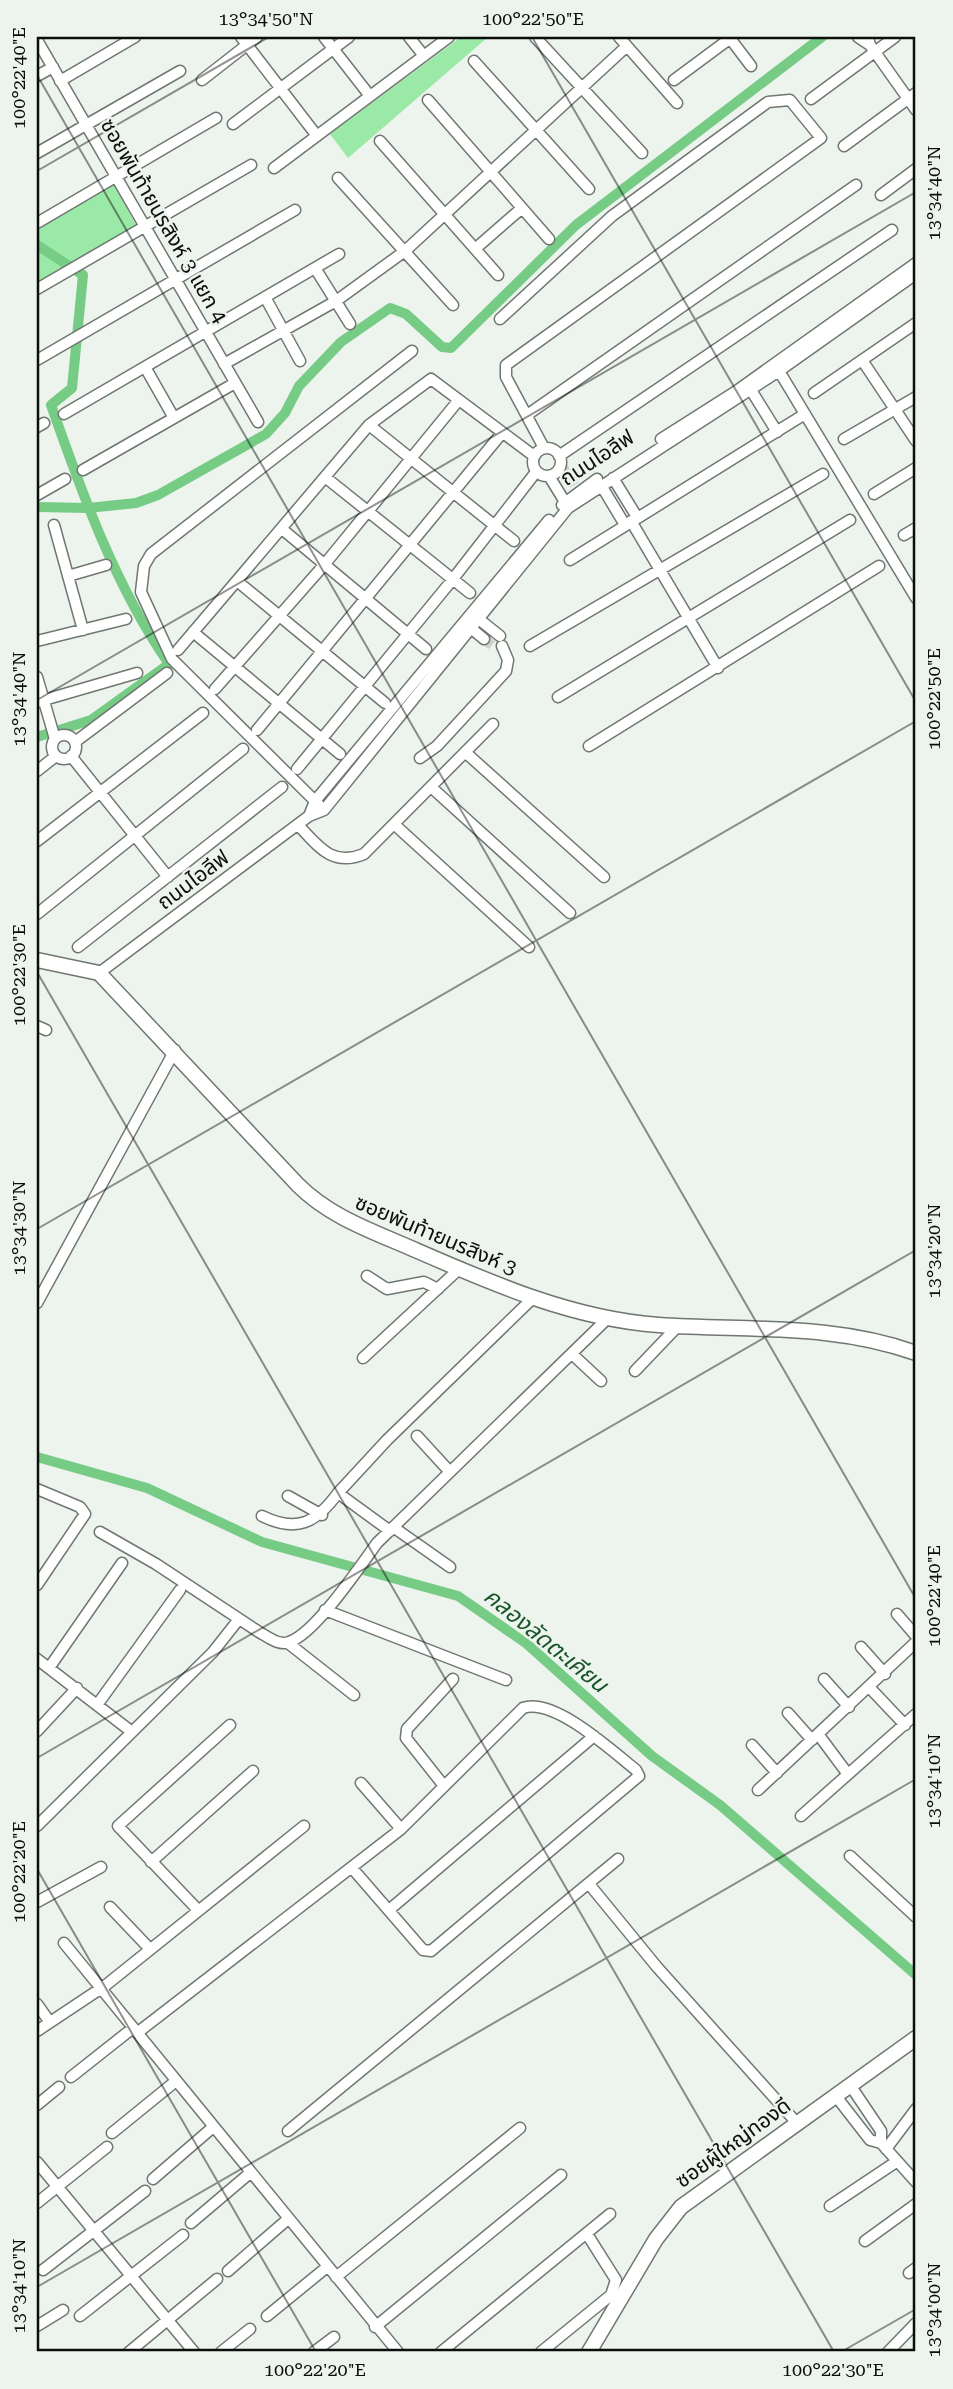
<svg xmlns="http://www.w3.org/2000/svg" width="953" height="2389" viewBox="0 0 953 2389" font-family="'Roboto Serif','Noto Sans Thai',serif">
<rect width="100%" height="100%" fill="#ecf4ed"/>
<path fill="#9be9a7" d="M 461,37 L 488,37 L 348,158 L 330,134 Z
M 113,183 L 137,227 L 37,284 L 37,227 Z"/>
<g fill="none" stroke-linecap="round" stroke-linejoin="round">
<path stroke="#76cb85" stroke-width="10" d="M 37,245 L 83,275 L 72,388 L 51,405 C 82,493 115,586 169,664 L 91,720 L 37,737
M 37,507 L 88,508 L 136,503 L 158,495 L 266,434 L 285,413 L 299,386 L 341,342 L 390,308 L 406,314 L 442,347 L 451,348 L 576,225 L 822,37
M 37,1457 L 147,1488 L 262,1542 L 458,1596 L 527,1644 L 652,1756 L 720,1805 L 916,1975"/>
<path stroke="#cad2cb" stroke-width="10" stroke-dasharray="10 5" stroke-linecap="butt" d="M 561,464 L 578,491
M 484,639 L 493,646 L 502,646 L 501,639"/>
<g stroke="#707771" stroke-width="13">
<path id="minor" d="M 241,37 L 317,136
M 324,37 L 370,96
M 409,37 L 424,56
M 535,37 L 642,153
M 619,37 L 677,103
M 729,37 L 751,66
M 858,37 L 870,45
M 868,37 L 870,45 L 916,110
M 37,40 L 258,422
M 474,61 L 589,189
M 37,76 L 53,67
M 202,80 L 257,37
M 674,80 L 732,37
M 60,81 L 135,37
M 811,99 L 895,37
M 428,100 L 549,239
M 233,124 L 349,37
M 380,141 L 498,275
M 844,146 L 916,93
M 37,153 L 180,71
M 274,168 L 449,37
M 338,178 L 453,305
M 881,195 L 916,169
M 37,223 L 216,118
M 475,249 L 522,208
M 315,268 L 350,324
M 37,289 L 251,165
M 265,297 L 300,361
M 500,319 L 612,216 L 768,102 L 790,100 L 821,138 L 506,365 L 506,377 L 544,448
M 37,360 L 295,210
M 862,360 L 916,441
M 224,364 L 336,301 L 405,251 L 627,46
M 145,367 L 174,418
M 779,371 L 916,598
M 751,390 L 777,432
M 814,393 L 916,323
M 64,414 L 339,254
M 527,415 L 856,185
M 369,425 L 514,541
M 37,427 L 44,423
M 661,439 L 735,392 L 916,263
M 844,439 L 916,397
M533 462a14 14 0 1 1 28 0a14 14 0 1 1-28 0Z
M 559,456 L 892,230
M 83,470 L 235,383
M 549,476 L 565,502
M 325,477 L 470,593
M 613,478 L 637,517
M 601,485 L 625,525
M 874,494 L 916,468
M 37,495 L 65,479
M 562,505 L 597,479
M 631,521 L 718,668
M 54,525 L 83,630
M 282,529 L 426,649
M 904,535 L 916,528
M 570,560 L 805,414
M 68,576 L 106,565
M 237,581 L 385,703
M 480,620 L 500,636
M 472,629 L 484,639
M 193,632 L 340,754
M 37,641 L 126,619
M 530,646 L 823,474
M 178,650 L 369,425 L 431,379 L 534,456
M 37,677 L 55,739
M 215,689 L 324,565 L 458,401
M 558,697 L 850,520
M 37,702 L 137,673
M 257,730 L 502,433
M52 747a12 12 0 1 1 24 0a12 12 0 1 1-24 0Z
M 75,742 L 167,673
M 589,746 L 879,566
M 465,752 L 604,877
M 71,756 L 168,877
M 420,758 L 437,746 L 506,671 L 508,660 L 502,646
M 297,769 L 453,579 L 536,472
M 37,771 L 56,756
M 431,787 L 570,913
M 319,805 L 172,659 L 141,592 L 144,566 L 151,554 L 412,351
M 309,816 L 315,801 L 549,520
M 298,825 C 319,847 332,867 364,854 L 493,724
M 395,825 L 529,947
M 37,841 L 203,713
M 37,914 L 243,749
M 78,947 L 282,787
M 99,973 L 309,816 L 324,810 L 568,508 L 779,371 L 916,274
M 37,1026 L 46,1030
M 367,1276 L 387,1289 L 424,1282 L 438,1289
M 37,1303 L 175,1050
M 572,1354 L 601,1381
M 363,1358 L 459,1269
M 635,1371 L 678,1326
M 417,1436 L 450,1472
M 37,1489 L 80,1507 L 85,1514 L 37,1585
M 338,1493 L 387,1440 L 534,1297
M 288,1496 L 322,1515
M 262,1516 C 297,1533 316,1523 338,1493 L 390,1531
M 393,1527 L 450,1567
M 100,1532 L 156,1564 L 259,1632 C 268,1637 279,1646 289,1642 C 315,1634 361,1565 377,1543 L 607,1319
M 325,1610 L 506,1680
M 897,1614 L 916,1636
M 288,1643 L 354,1695
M 861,1647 L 885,1674
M 37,1659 L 132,1732
M 49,1668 L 122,1563
M 824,1679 L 849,1707
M 869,1687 L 905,1725
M 97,1705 L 180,1590
M 788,1713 L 812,1740
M 37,1731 L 77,1688
M 818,1734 L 847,1773
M 752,1745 L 777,1773
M 361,1783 L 401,1829
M 444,1786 L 406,1738 L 407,1729 L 453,1679
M 758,1790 L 916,1642
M 801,1816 L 916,1714
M 37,1826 L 213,1652 L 239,1619
M 850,1856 L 916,1917
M 151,1862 L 253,1771
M 589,1884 L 657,1967 L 796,2122
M 37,1902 L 101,1867
M 110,1907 L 149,1948
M 197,1909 L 118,1826 L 230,1725
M 389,1910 L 594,1736
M 64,1943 L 398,2352
M 37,2004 L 49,2021
M 37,2031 L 106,1985 L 304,1826
M 137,2033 L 401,1829 L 523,1708 C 554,1697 612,1751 636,1770 L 639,1776 L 431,1951 L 423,1950 L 352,1868
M 71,2077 L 133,2028
M 835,2095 L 870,2140 L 881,2143 L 881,2131 L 850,2085
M 37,2105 L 59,2087
M 288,2131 L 618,1859
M 112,2133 L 176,2081
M 881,2143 L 916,2182
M 886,2149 L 916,2109
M 37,2162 L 194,2352
M 153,2179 L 212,2128
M 37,2203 L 107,2147
M 830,2206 L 896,2162
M 191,2223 L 250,2173
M 865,2241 L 916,2204
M 43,2270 L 145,2191
M 228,2271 L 288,2219
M 909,2273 L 916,2268
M 336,2277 L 520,2128
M 80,2316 L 183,2235
M 267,2316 L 327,2267
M 37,2326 L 63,2310
M 375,2327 L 561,2175
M 129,2352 L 217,2279
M 221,2352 L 250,2329
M 314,2352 L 334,2337
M 441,2352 L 610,2214
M 541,2352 L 611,2295 L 616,2280 L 587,2234
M 888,2352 L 916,2323"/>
</g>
<g stroke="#707771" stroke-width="17">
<path id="tertiary" d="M 37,960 L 99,973 L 298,1185 C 330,1217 372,1231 413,1249 C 491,1283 573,1319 659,1325 C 747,1331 832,1323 916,1353
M 589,2352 L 656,2239 L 681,2207 L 916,2038"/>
</g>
<use href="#minor" stroke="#fff" stroke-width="10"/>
<use href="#tertiary" stroke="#fff" stroke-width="14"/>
</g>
<path fill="none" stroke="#0c0e0c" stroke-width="2" stroke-opacity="0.45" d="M 532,37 L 916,702M 37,75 L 916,1599M 37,171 L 269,37M 37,700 L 916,192M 37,972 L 834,2352M 37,1229 L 916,721M 37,1758 L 916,1250M 37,1869 L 316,2352M 37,2287 L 916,1779M 841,2352 L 916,2309"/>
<g text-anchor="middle" stroke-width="5" stroke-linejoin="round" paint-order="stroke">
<g font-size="21" fill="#0c0e0c" stroke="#ecf4ed">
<text transform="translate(164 221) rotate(60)" y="7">ซอยพันท้ายนรสิงห์ 3 แยก 4</text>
<text transform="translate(597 458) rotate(-33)" y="7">ถนนไอลีฟ</text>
<text transform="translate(193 880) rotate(-37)" y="7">ถนนไอลีฟ</text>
<text transform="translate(436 1235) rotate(23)" y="7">ซอยพันท้ายนรสิงห์ 3</text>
<text transform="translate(733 2143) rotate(-36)" y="7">ซอยผู้ใหญ่ทองดี</text>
</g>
<g font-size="23" font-style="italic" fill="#185427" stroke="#ecf4ed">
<text transform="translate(546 1640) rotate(39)" y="8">คลองลัดตะเคียน</text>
</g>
</g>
<rect width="953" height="2389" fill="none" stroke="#ecf4ed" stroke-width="77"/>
<rect x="38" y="38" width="876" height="2312" fill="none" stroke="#0c0e0c" stroke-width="2.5"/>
<g font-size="18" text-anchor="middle" fill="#0c0e0c">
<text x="266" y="25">13°34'50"N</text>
<text x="533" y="25">100°22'50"E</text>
<text transform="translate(19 78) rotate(-90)" y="6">100°22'40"E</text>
<text transform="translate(934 193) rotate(-90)" y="6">13°34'40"N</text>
<text transform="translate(19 699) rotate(-90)" y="6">13°34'40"N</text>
<text transform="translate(934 699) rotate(-90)" y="6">100°22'50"E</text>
<text transform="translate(19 975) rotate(-90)" y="6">100°22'30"E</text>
<text transform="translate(19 1228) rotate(-90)" y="6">13°34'30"N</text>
<text transform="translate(934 1251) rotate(-90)" y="6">13°34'20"N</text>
<text transform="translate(934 1596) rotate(-90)" y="6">100°22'40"E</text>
<text transform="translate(934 1781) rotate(-90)" y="6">13°34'10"N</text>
<text transform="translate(19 1872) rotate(-90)" y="6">100°22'20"E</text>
<text transform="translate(19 2286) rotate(-90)" y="6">13°34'10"N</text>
<text transform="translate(934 2310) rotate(-90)" y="6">13°34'00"N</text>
<text x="315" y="2376">100°22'20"E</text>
<text x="833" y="2376">100°22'30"E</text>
</g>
</svg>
